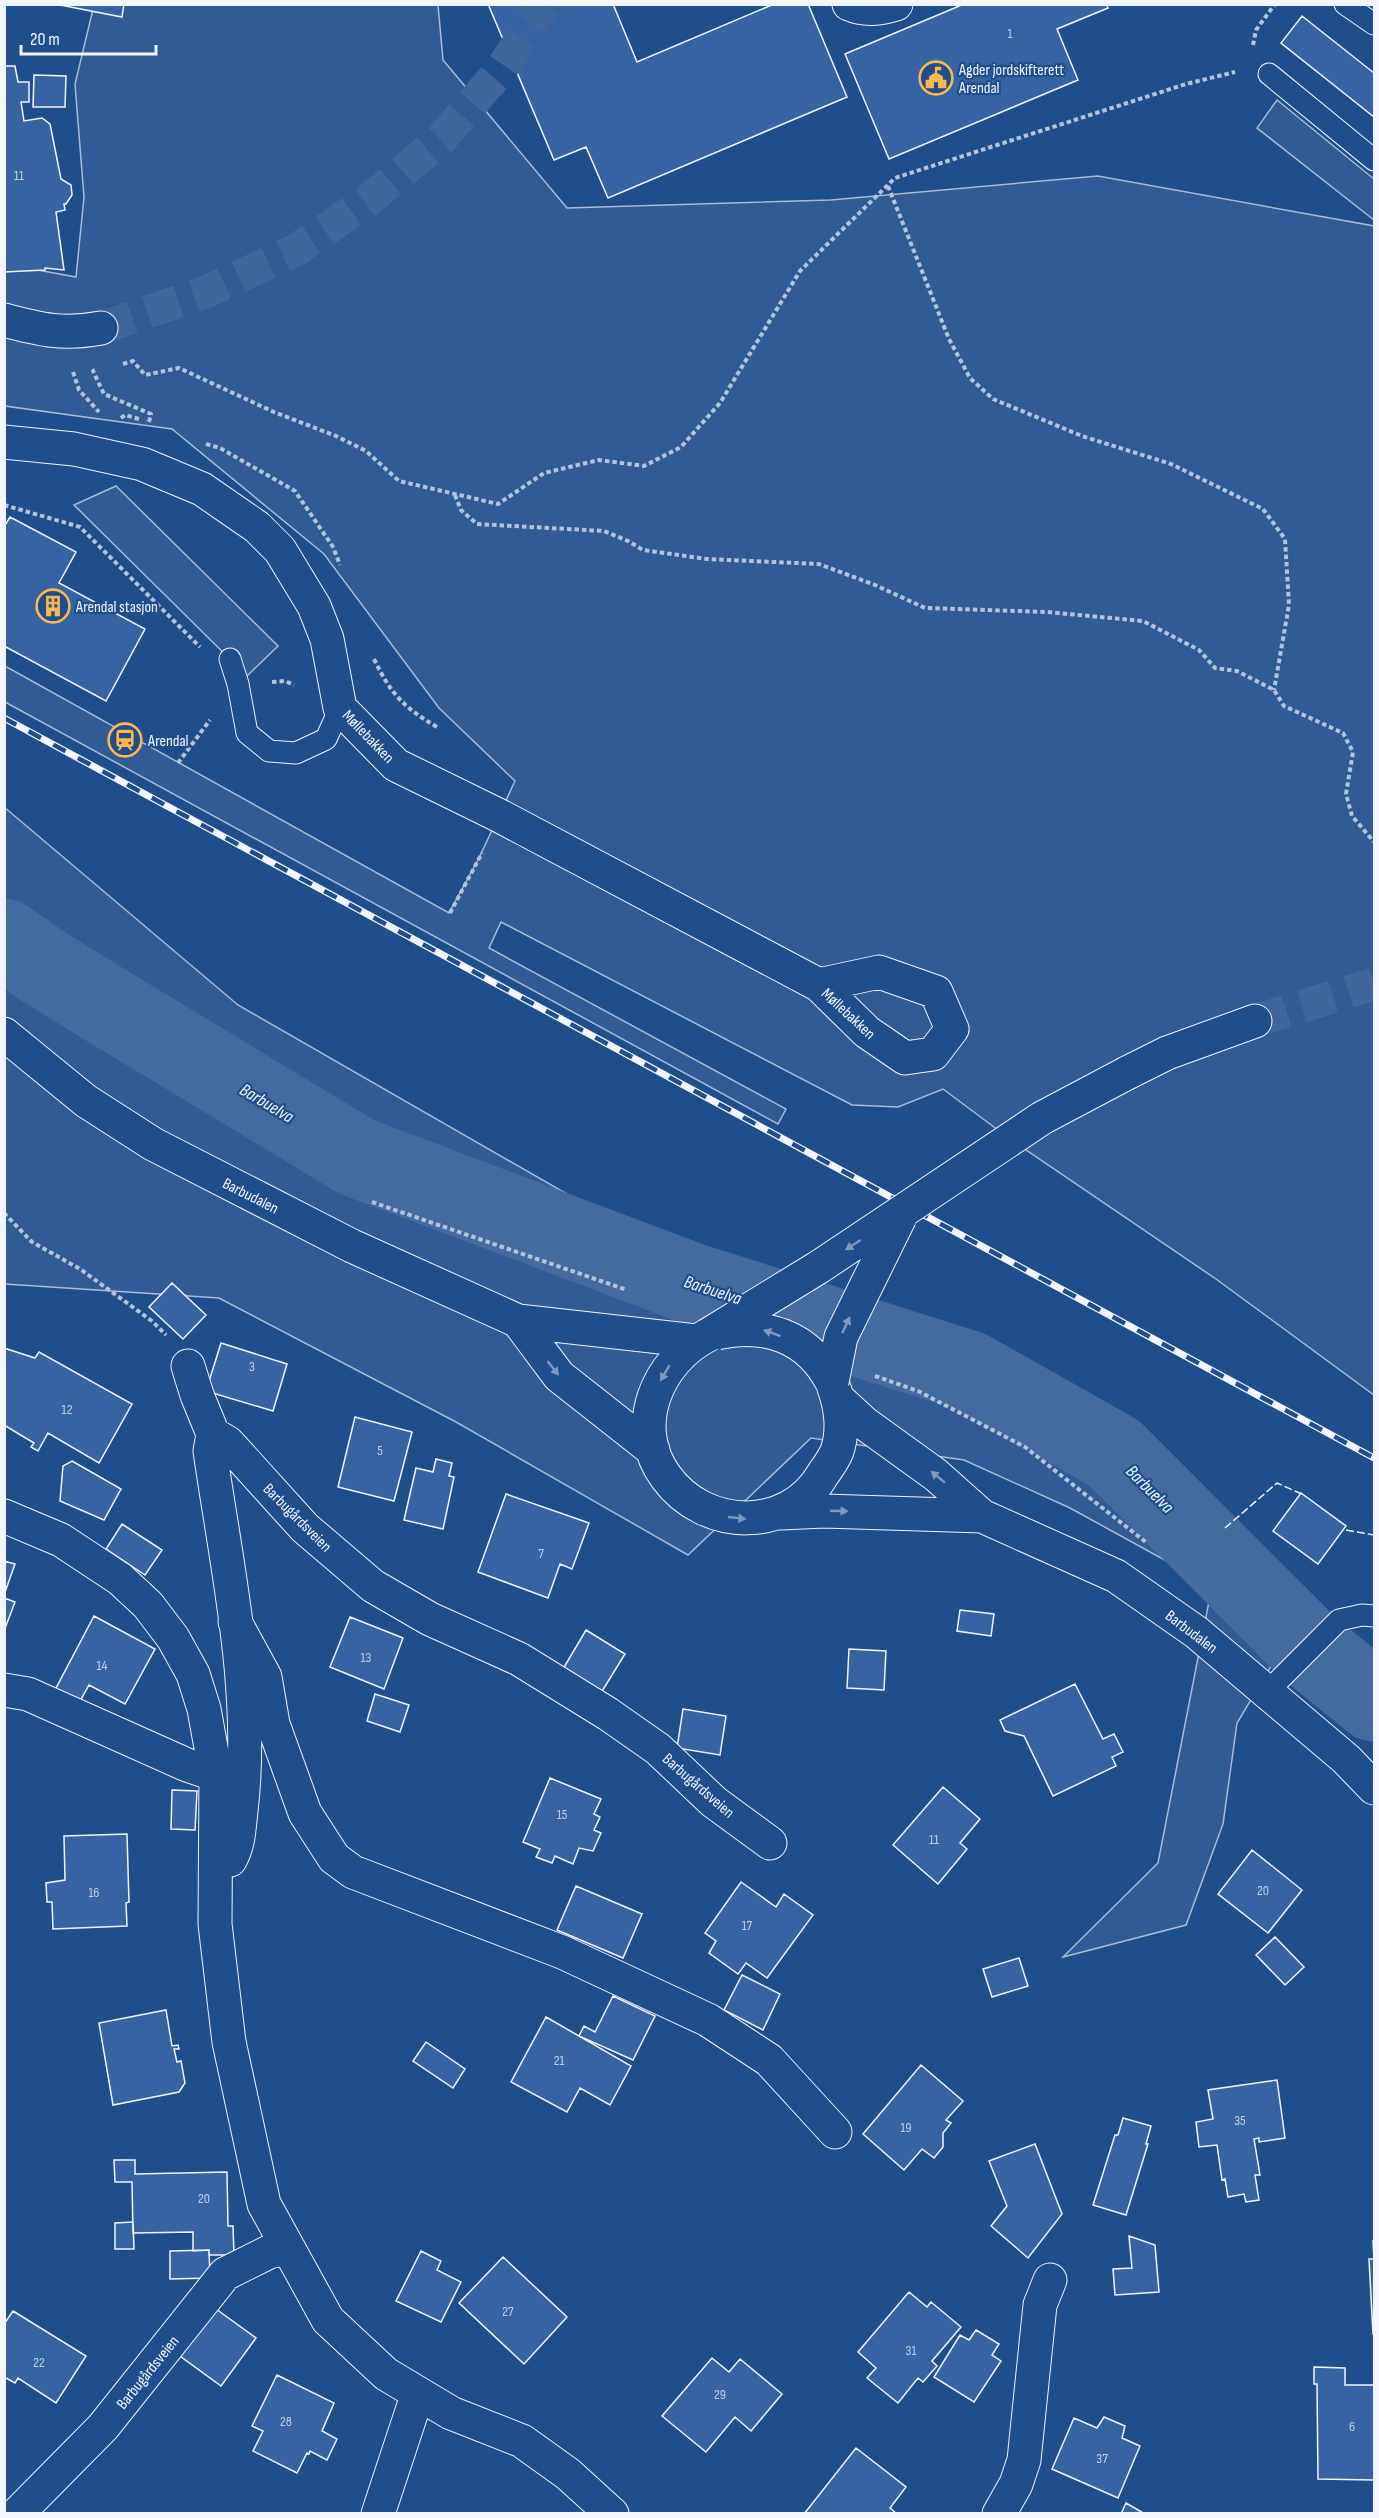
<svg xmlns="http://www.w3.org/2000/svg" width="1379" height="2518" viewBox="0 0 1379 2518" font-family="'Sofia Sans Condensed',sans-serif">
<rect width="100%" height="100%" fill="#1f4e8c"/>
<path fill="#305b95" stroke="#a8bbd7" stroke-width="1.5" d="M 94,5 L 438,5 L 443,60 L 567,208 L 831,200 L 1098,176 L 1374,226 L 1374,1395 L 1216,1279 L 1010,1139 L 943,1089 L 898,1107 L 852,1105 L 501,922 L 489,948 L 786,1109 L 778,1124 L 5,702 L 5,666 L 449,913 L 479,858 L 515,781 L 439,708 L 324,554 L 172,429 L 5,406 L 5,264 L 76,277 L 84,197 L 75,84 Z
M 1277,100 L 1374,179 L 1374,220 L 1257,128 Z
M 116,486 L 278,646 L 247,676 L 74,505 Z
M 4,807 L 238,1005 L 694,1267 L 953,1344 L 1172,1480 L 1303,1613 L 1237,1723 L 1223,1824 L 1186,1925 L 1063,1957 L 1158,1863 L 1212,1586 L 1070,1508 L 964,1460 L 811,1438 L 688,1555 L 456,1422 L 219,1298 L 5,1284 Z"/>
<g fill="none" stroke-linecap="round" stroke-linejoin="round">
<path stroke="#446ba0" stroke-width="81" d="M 4,939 L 41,965 L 99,1001 L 357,1157 L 688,1282 L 969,1371 L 1114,1453 L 1309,1648 L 1374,1701"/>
</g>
<path fill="#3563a3" stroke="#f2f6ff" stroke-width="1.5" d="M 55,4 L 124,4 L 122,17 Z
M 488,4 L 613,4 L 637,62 L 774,4 L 808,4 L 847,97 L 608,198 L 586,147 L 554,160 Z
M 964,4 L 1106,4 L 1108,8 L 1057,29 L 1078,80 L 889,159 L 845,54 Z
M 1302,16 L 1374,73 L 1374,117 L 1281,43 Z
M 4,66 L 15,66 L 18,82 L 29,82 L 29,102 L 21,102 L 24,121 L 42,118 L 50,124 L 61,179 L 71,185 L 72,195 L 66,204 L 64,204 L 65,210 L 56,212 L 64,270 L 45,268 L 45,270 L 4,272 Z
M 34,75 L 66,76 L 65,107 L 33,107 Z
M 10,517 L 76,552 L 59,583 L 145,629 L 106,701 L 4,646 L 4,527 Z
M 172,1283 L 206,1315 L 183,1339 L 149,1307 Z
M 221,1343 L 287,1364 L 273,1411 L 206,1391 Z
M 4,1348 L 35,1358 L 39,1352 L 132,1404 L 99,1463 L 48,1433 L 38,1451 L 31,1447 L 34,1443 L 4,1425 Z
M 355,1417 L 412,1432 L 394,1501 L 338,1487 Z
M 436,1459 L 452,1463 L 449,1476 L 454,1477 L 443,1529 L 404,1520 L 416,1468 L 433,1472 Z
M 72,1461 L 121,1489 L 104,1520 L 60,1501 L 63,1466 Z
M 1301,1493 L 1346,1526 L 1318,1564 L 1273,1531 Z
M 506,1494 L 589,1523 L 572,1569 L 560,1564 L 548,1598 L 478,1572 Z
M 122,1524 L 162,1550 L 145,1575 L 106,1549 Z
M 4,1561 L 15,1564 L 4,1595 Z
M 4,1598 L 15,1602 L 4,1631 Z
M 960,1610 L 994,1614 L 991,1636 L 957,1631 Z
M 94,1616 L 155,1649 L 125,1704 L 89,1685 L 79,1703 L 55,1690 Z
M 350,1617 L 403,1638 L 384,1689 L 330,1667 Z
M 586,1630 L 625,1654 L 601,1693 L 563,1669 Z
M 849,1649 L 886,1651 L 884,1690 L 847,1688 Z
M 1075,1684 L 1103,1739 L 1114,1734 L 1123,1752 L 1112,1757 L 1116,1766 L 1053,1796 L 1024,1736 L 1005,1731 L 1000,1720 Z
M 375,1694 L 409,1705 L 400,1732 L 367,1721 Z
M 683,1709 L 726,1716 L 720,1755 L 677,1748 Z
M 550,1778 L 601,1799 L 594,1814 L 600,1817 L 594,1830 L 601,1833 L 593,1851 L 579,1848 L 573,1864 L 555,1856 L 552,1863 L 536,1857 L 540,1849 L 523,1842 Z
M 943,1787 L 980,1819 L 960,1843 L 967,1849 L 938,1884 L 893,1845 Z
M 172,1790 L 197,1791 L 195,1830 L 171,1829 Z
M 127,1834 L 129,1902 L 126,1903 L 127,1926 L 53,1929 L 52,1902 L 47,1902 L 46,1883 L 65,1880 L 64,1836 Z
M 1252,1850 L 1302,1890 L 1268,1933 L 1218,1894 Z
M 741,1882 L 776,1907 L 784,1894 L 813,1915 L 767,1978 L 746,1963 L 738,1974 L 709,1953 L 716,1941 L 705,1933 Z
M 576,1886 L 642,1914 L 623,1958 L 557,1930 Z
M 1275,1937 L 1304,1967 L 1285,1985 L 1256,1955 Z
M 1019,1958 L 1028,1986 L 992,1997 L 983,1969 Z
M 742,1975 L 780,1994 L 763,2030 L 724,2010 Z
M 613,1996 L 655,2016 L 633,2060 L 579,2036 L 584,2026 L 595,2032 Z
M 166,2010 L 172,2046 L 178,2045 L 179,2049 L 174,2049 L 177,2062 L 181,2061 L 185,2083 L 179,2092 L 113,2105 L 99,2023 Z
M 546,2017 L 631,2066 L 610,2105 L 580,2088 L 567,2112 L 511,2082 Z
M 426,2042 L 465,2069 L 453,2088 L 413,2061 Z
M 921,2065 L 963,2101 L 946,2120 L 951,2123 L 943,2133 L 943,2147 L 934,2158 L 922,2149 L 904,2170 L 863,2134 Z
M 1277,2080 L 1285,2138 L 1259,2142 L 1259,2138 L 1254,2139 L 1260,2175 L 1255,2175 L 1259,2200 L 1246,2202 L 1244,2194 L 1228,2197 L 1225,2179 L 1222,2180 L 1217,2145 L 1199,2147 L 1196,2122 L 1213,2119 L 1208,2090 Z
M 1123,2118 L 1151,2126 L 1146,2144 L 1148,2144 L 1126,2215 L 1093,2205 L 1115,2135 L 1118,2135 Z
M 1035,2144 L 1062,2214 L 1028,2258 L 991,2226 L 1007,2206 L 989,2161 Z
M 114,2160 L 135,2160 L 135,2174 L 227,2172 L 228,2226 L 233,2226 L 234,2255 L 209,2255 L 209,2250 L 193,2251 L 193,2232 L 133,2233 L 132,2182 L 115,2182 Z
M 133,2222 L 134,2249 L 115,2249 L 115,2223 Z
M 1129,2236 L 1155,2245 L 1159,2292 L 1115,2295 L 1113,2269 L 1132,2268 Z
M 1373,2241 L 1374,2241 L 1374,2334 L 1373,2334 L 1369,2259 L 1374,2259 Z
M 209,2250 L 210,2278 L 170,2279 L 170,2251 Z
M 421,2251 L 441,2261 L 437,2270 L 461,2282 L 441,2322 L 396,2301 Z
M 503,2257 L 567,2317 L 524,2364 L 459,2303 Z
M 909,2292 L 927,2307 L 931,2302 L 961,2327 L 932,2361 L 937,2366 L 923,2382 L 918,2378 L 898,2403 L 867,2378 L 876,2368 L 858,2352 Z
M 216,2309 L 256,2338 L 221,2386 L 180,2356 Z
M 13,2311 L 86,2356 L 56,2403 L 18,2378 L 15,2383 L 4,2377 L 4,2324 Z
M 976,2330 L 999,2344 L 992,2355 L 1001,2361 L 974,2402 L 934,2377 L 960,2335 L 969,2340 Z
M 712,2358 L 729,2372 L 740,2359 L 782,2394 L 751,2431 L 735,2417 L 706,2452 L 662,2416 Z
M 1314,2367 L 1345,2368 L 1345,2385 L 1374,2385 L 1374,2480 L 1318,2479 L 1317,2384 L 1314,2384 Z
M 277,2375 L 334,2403 L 322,2431 L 337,2439 L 327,2460 L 310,2451 L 309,2454 L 307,2453 L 297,2473 L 253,2451 L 263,2431 L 252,2426 Z
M 1104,2417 L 1125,2426 L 1122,2438 L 1140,2446 L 1118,2498 L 1052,2469 L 1074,2418 L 1097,2428 Z
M 856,2448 L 906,2487 L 890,2508 L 897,2514 L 804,2514 Z
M 1126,2503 L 1145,2514 L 1121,2514 Z"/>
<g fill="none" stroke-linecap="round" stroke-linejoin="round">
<path stroke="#3f679d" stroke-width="33" stroke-dasharray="33 16" stroke-linecap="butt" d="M 101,328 L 206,292 L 296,250 L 370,199 L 441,139 L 499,72 L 545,4"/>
<path stroke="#3f679d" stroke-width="33" stroke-dasharray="33 16" stroke-linecap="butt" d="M 1255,1021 L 1374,984"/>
<g stroke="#f2f6ff" stroke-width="23">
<path id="service" d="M 1345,4 L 1374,24
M 1269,74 L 1374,160
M 230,659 L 238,684 L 247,733 L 269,751 L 296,753 L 326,739 L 340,708
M 1267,1692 L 1339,1620 L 1362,1615 L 1374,1616"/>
</g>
<g stroke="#f2f6ff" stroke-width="35">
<path id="minor" d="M 849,4 C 865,11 880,9 896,4
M 4,320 C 41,330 63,335 101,328
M 4,442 L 74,449 L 142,464 L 202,489 L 257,527 L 280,550 L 314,606 L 327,639 L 340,708 L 396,765 L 498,815 L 819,985 L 879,972 L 936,992 L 952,1029 L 933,1054 L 905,1058 L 867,1032 L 819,985
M 188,1366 L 197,1395 L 213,1434
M 213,1434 L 228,1443 L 305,1528 L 373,1586 L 430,1619 L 519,1659 L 608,1714 L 658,1749 L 714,1802 L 770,1843
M 213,1434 L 210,1451 C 227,1569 255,1692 241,1811 C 239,1828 239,1845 230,1860
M 4,1516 L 61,1540 L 120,1579 L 148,1605 L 173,1638 L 193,1674 L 204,1709 L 216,1775 L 215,1924 L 229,2042 L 264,2204 L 328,2320 L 386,2374 L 451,2413 L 522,2441 L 568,2474 L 612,2514
M 235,1622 L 265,1677 L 273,1724 L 305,1813 L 334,1858 L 353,1872 L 562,1952 L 708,2020 L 769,2060 L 835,2132
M 4,1690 L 28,1694 L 187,1765 L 216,1775
M 17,2514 L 103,2427 L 225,2274 L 269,2252 L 287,2247
M 378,2514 L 413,2408 L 421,2395
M 999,2514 L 1016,2484 L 1024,2460 L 1040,2305 L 1050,2280"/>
</g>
<g stroke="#f2f6ff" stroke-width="35">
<path id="primary" d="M 4,1034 L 86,1101 L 153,1144 L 352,1246 L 518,1321 L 696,1341
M 1127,1073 L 1167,1053 L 1255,1021
M 518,1321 L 559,1376 L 653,1450
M 708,1335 C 657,1361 629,1427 666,1477 C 705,1531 789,1533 823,1474 C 828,1467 834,1459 837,1451 C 844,1431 841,1407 834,1388
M 839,1400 L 864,1423 L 936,1475 L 982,1516 L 1116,1576 L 1196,1632 L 1346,1759 L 1374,1788
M 781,1513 L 824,1511 L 982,1516"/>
</g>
<path stroke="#b3c4dc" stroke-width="4" stroke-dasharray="4.5 3" stroke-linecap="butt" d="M 1253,45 L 1256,30 L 1275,4
M 888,186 L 949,339 L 970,378 L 993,399 L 1082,436 L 1171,464 L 1263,509 L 1285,539 L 1289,605 L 1274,690
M 123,364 L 133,361 L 145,375 L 179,368 L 274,412 L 336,436 L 366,451 L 399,481 L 498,504 L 544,473 L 599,460 L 644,466 L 681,447 L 720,403 L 800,271 L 895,178 L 1186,84 L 1235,72
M 95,370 L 93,371 L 104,394 L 151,414 L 149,422 L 146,421
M 73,372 L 79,390 L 99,412
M 121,418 L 125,415 L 139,419
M 206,444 L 220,448 L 295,491 L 333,547 L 340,565
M 455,495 L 461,510 L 477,524 L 604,531 L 628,541 L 643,550 L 707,559 L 819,564 L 875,585 L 925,608 L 1047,612 L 1143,621 L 1199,650 L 1215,668 L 1237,671 L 1274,690 L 1284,706 L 1343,733 L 1353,752 L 1346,794 L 1352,816 L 1374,842
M 4,505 L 80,527 L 200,647
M 374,659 C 391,694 403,707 437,727
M 272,682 L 285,681 L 294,685
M 178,763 L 210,720
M 450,913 L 482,853
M 372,1202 L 627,1290
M 4,1213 L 32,1242 L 80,1269 L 152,1321 L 166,1335
M 875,1376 L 918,1391 L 1025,1447 L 1147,1543"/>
<use href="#service" stroke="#1f4e8c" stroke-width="21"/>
<use href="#minor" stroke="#1f4e8c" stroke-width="33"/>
<use href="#primary" stroke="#1f4e8c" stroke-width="33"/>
<g stroke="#f2f6ff" stroke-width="7">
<path id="rail" d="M 4,718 L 1374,1458"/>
</g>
<use href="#rail" stroke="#1f4e8c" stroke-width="4.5" stroke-dasharray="14" stroke-linecap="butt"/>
<g stroke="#f2f6ff" stroke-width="35" stroke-linecap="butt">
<path id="primary-bridge" d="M 717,1333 C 765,1322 808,1336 832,1382
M 708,1335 L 819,1267 L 1042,1118 L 1127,1073
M 832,1382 L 841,1337 L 900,1217"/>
</g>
<use href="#primary-bridge" stroke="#1f4e8c" stroke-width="33"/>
<path stroke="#f2f6ff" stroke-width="1.5" stroke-dasharray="8 3" stroke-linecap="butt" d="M 1225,1528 L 1277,1483 L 1304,1495
M 1346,1530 L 1374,1535"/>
</g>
<defs><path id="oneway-solid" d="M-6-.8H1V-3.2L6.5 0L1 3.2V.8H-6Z" transform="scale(1.5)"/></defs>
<g fill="#7e9ac0">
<use href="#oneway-solid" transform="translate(853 1245) rotate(147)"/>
<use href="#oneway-solid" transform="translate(846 1325) rotate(-65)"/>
<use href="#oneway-solid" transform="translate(772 1333) rotate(-160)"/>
<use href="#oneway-solid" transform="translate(553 1368) rotate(52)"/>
<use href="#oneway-solid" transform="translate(665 1373) rotate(120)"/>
<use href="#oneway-solid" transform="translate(938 1477) rotate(-141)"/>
<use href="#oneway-solid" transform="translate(839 1511) rotate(2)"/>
<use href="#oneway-solid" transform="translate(737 1518) rotate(6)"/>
</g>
<defs>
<g id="civic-ring" transform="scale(1.725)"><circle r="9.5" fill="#1f4e8c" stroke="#ffb74d" stroke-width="1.5"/><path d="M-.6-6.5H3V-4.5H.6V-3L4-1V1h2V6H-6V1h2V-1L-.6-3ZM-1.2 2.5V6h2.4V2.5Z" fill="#ffb74d"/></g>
<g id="building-ring" transform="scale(1.725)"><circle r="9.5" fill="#1f4e8c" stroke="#ffb74d" stroke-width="1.5"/><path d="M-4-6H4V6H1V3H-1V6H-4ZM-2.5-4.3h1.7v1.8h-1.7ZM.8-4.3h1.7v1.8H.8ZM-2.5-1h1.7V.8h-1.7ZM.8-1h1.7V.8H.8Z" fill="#ffb74d"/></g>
<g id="station-ring" transform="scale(1.725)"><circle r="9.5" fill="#1f4e8c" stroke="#ffb74d" stroke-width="1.5"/><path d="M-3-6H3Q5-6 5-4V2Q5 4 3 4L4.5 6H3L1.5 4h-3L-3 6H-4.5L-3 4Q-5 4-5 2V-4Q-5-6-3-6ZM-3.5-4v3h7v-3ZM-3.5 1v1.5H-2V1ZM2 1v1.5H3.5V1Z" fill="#ffb74d"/></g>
</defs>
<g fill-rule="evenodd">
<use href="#civic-ring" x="936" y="78"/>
<use href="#building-ring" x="53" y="606"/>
<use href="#station-ring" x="125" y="740"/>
</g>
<g text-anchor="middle" stroke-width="4.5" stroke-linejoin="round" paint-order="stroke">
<g font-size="14" fill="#c3d1e8">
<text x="1010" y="38">1</text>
<text x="19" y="180">11</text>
<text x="252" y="1371">3</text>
<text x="67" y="1414">12</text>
<text x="380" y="1455">5</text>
<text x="541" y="1558">7</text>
<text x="366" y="1662">13</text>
<text x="102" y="1670">14</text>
<text x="562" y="1819">15</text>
<text x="934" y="1844">11</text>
<text x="1263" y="1895">20</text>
<text x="94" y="1897">16</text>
<text x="747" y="1930">17</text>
<text x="559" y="2065">21</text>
<text x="1240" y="2125">35</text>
<text x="906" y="2132">19</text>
<text x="204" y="2203">20</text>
<text x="508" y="2316">27</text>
<text x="911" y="2355">31</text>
<text x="39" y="2367">22</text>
<text x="720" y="2399">29</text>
<text x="286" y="2426">28</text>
<text x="1352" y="2431">6</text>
<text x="1102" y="2463">37</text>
</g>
<g font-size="16" fill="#f2f6ff" stroke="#1f4e8c" text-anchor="start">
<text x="959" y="75">Agder jordskifterett<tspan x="959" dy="18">Arendal</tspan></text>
<text x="76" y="612">Arendal stasjon</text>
<text x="148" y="746">Arendal</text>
</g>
<g font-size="16" fill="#f2f6ff" stroke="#1f4e8c">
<text transform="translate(369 736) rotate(46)" y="6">Møllebakken</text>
<text transform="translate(849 1013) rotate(43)" y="6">Møllebakken</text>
<text transform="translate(251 1195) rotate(27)" y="6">Barbudalen</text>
<text transform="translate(298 1517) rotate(45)" y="6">Barbugårdsveien</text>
<text transform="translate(1192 1631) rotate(37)" y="6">Barbudalen</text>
<text transform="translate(699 1785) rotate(41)" y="6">Barbugårdsveien</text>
<text transform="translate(147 2372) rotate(-51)" y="6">Barbugårdsveien</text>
</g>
<g font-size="18" font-style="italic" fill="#f2f6ff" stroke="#1f4e8c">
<text transform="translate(267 1103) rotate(31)" y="6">Barbuelva</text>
<text transform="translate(713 1290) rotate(18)" y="6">Barbuelva</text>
<text transform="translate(1150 1489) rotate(45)" y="6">Barbuelva</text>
</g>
</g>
<rect width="1379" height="2518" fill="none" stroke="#f2f6ff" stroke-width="12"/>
<path d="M21 45v9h135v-9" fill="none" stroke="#f2f6ff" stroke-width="3"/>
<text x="30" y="45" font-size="18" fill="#f2f6ff" stroke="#1f4e8c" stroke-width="4.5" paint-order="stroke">20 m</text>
</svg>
